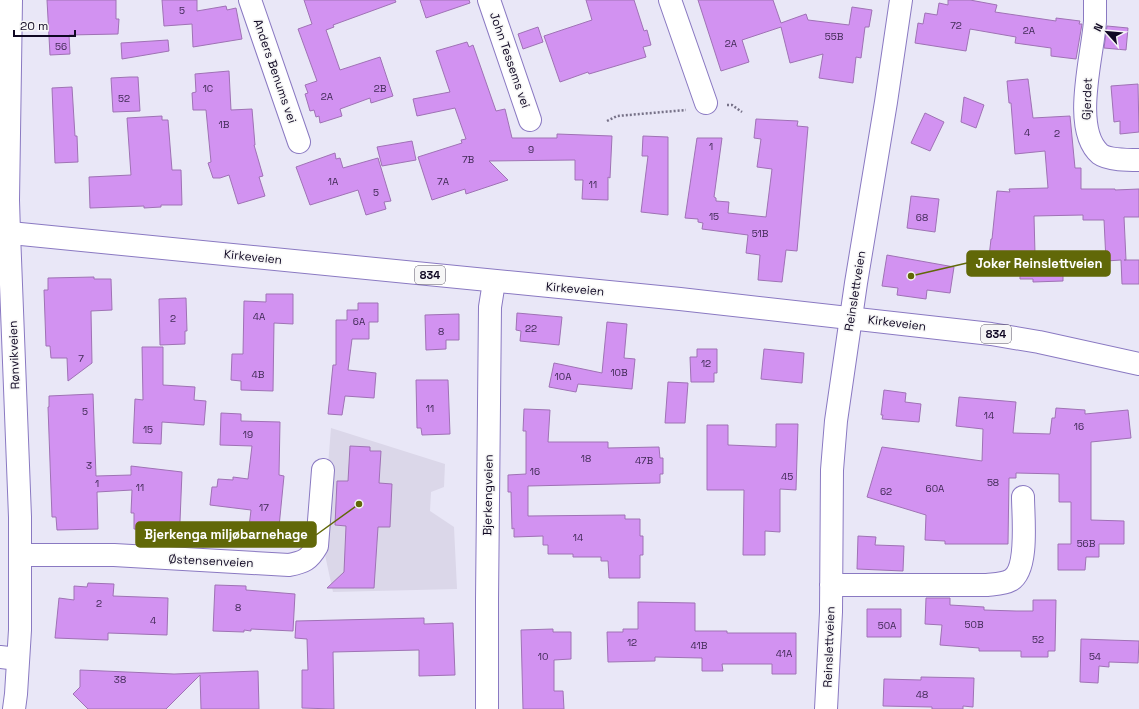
<svg xmlns="http://www.w3.org/2000/svg" width="1139" height="709" viewBox="0 0 1139 709" font-family="'Space Grotesk',sans-serif">
<rect width="100%" height="100%" fill="#e9e7f7"/>
<path fill="#dbd7e9" d="M 331,428 L 445,464 L 444,487 L 431,492 L 430,511 L 454,527 L 457,589 L 333,592 L 322,541 Z"/>
<path fill="#d292f1" stroke="#9f72b5" d="M 47,0 L 116,0 L 116,19 L 119,19 L 118,34 L 69,35 L 70,54 L 50,55 Z
M 162,0 L 197,0 L 197,11 L 226,6 L 227,10 L 236,8 L 242,39 L 193,47 L 192,24 L 164,26 Z
M 304,0 L 395,0 L 396,2 L 333,25 L 334,27 L 326,30 L 340,70 L 380,57 L 393,96 L 371,103 L 370,98 L 340,109 L 342,116 L 320,123 L 319,116 L 316,117 L 314,110 L 310,111 L 305,94 L 308,93 L 305,85 L 317,81 L 298,29 L 312,24 Z
M 420,0 L 469,0 L 470,3 L 426,18 Z
M 586,0 L 634,0 L 644,31 L 647,30 L 651,45 L 643,47 L 646,57 L 589,74 L 588,72 L 560,82 L 544,36 L 592,20 Z
M 698,0 L 773,0 L 781,23 L 806,14 L 808,20 L 849,25 L 852,7 L 872,10 L 869,27 L 865,27 L 861,58 L 856,57 L 853,83 L 819,78 L 823,54 L 790,63 L 781,27 L 742,40 L 749,62 L 721,71 Z
M 948,0 L 970,0 L 997,5 L 995,12 L 1056,21 L 1056,18 L 1080,21 L 1079,24 L 1082,24 L 1076,59 L 1051,56 L 1051,48 L 1015,43 L 1016,37 L 970,29 L 966,51 L 915,43 L 918,23 L 923,24 L 925,13 L 937,15 L 939,3 L 948,5 Z
M 1107,26 L 1128,28 L 1126,50 L 1104,48 Z
M 538,27 L 543,42 L 523,49 L 518,34 Z
M 168,40 L 169,51 L 122,59 L 121,43 Z
M 467,42 L 469,47 L 473,45 L 496,111 L 505,109 L 512,138 L 557,138 L 557,134 L 612,136 L 610,178 L 608,177 L 608,200 L 582,199 L 583,180 L 575,180 L 575,160 L 489,161 L 508,180 L 466,194 L 465,189 L 432,200 L 418,157 L 462,143 L 461,140 L 466,139 L 455,108 L 417,116 L 413,99 L 450,92 L 436,51 Z
M 229,71 L 231,110 L 252,109 L 255,145 L 254,145 L 263,176 L 259,177 L 265,196 L 238,204 L 229,175 L 220,178 L 213,178 L 208,163 L 211,162 L 206,110 L 193,110 L 192,93 L 196,92 L 195,74 Z
M 130,77 L 138,77 L 140,111 L 113,112 L 111,78 Z
M 1028,79 L 1033,118 L 1070,116 L 1075,168 L 1081,168 L 1081,189 L 1115,189 L 1115,190 L 1139,189 L 1139,217 L 1124,217 L 1126,260 L 1124,260 L 1139,260 L 1139,284 L 1122,284 L 1121,260 L 1106,261 L 1104,220 L 1083,220 L 1083,215 L 1034,216 L 1035,254 L 1061,254 L 1061,258 L 1063,258 L 1063,281 L 1033,282 L 1033,279 L 1020,279 L 1020,268 L 988,266 L 991,239 L 992,239 L 997,191 L 1010,192 L 1009,189 L 1048,188 L 1045,151 L 1015,154 L 1011,103 L 1009,103 L 1007,81 Z
M 1138,84 L 1139,132 L 1120,134 L 1120,121 L 1114,122 L 1111,86 Z
M 72,87 L 75,136 L 77,136 L 78,162 L 55,163 L 52,88 Z
M 964,97 L 984,105 L 976,128 L 961,122 Z
M 925,113 L 944,122 L 930,151 L 911,143 Z
M 162,116 L 162,120 L 168,120 L 172,170 L 181,170 L 182,205 L 161,205 L 161,207 L 144,208 L 144,206 L 90,208 L 89,177 L 131,175 L 127,118 Z
M 756,119 L 798,121 L 797,126 L 808,127 L 797,251 L 786,250 L 782,282 L 758,280 L 760,255 L 746,253 L 748,235 L 702,229 L 703,223 L 698,222 L 698,219 L 685,218 L 697,138 L 722,138 L 714,197 L 716,198 L 716,201 L 729,202 L 728,213 L 766,217 L 772,169 L 757,167 L 761,139 L 754,138 Z
M 643,136 L 668,137 L 668,215 L 641,212 L 648,156 L 642,156 Z
M 412,141 L 416,160 L 382,166 L 377,147 Z
M 335,153 L 336,159 L 340,158 L 343,168 L 378,158 L 391,201 L 384,202 L 386,209 L 366,215 L 358,190 L 310,205 L 296,167 Z
M 911,196 L 939,199 L 935,232 L 907,228 Z
M 887,255 L 954,267 L 950,293 L 927,290 L 926,299 L 897,295 L 898,288 L 882,286 Z
M 94,277 L 94,279 L 111,279 L 112,310 L 91,311 L 92,363 L 68,381 L 67,358 L 51,358 L 50,346 L 46,346 L 44,290 L 48,290 L 48,278 Z
M 266,294 L 293,294 L 293,324 L 274,323 L 273,391 L 241,390 L 241,381 L 231,380 L 232,354 L 243,354 L 244,301 L 266,302 Z
M 186,298 L 187,331 L 185,331 L 185,344 L 160,345 L 159,299 Z
M 358,303 L 378,303 L 378,322 L 369,322 L 369,339 L 352,339 L 348,370 L 376,373 L 374,398 L 345,396 L 342,415 L 328,414 L 333,365 L 336,365 L 336,320 L 347,320 L 347,310 L 358,310 Z
M 517,313 L 562,317 L 559,345 L 520,341 L 521,331 L 516,330 Z
M 459,314 L 459,340 L 446,340 L 446,349 L 426,350 L 425,315 Z
M 607,322 L 627,324 L 624,358 L 635,359 L 632,389 L 578,384 L 576,392 L 549,387 L 554,363 L 602,373 Z
M 142,347 L 163,347 L 163,385 L 195,387 L 194,400 L 206,401 L 204,425 L 162,422 L 161,444 L 133,443 L 135,399 L 143,400 Z
M 697,349 L 717,349 L 717,373 L 714,373 L 714,382 L 691,382 L 690,357 L 697,357 Z
M 764,349 L 804,353 L 802,383 L 761,379 Z
M 416,380 L 448,380 L 450,434 L 422,435 L 421,428 L 417,428 Z
M 668,382 L 688,383 L 685,423 L 665,423 Z
M 884,390 L 906,393 L 905,402 L 921,404 L 919,422 L 882,419 L 883,415 L 881,415 Z
M 93,394 L 96,476 L 131,475 L 131,466 L 182,472 L 179,546 L 154,545 L 154,530 L 134,529 L 134,513 L 131,513 L 132,490 L 97,492 L 98,529 L 57,530 L 56,517 L 52,517 L 48,407 L 49,407 L 49,396 Z
M 959,397 L 1016,402 L 1013,433 L 1050,434 L 1052,418 L 1055,418 L 1056,408 L 1085,410 L 1085,414 L 1128,410 L 1131,438 L 1091,442 L 1091,520 L 1124,521 L 1124,544 L 1099,544 L 1099,557 L 1086,557 L 1085,570 L 1058,570 L 1058,544 L 1071,544 L 1071,502 L 1059,502 L 1059,474 L 1016,473 L 1016,478 L 1009,478 L 1008,544 L 945,544 L 945,541 L 925,540 L 926,515 L 867,497 L 882,447 L 982,461 L 983,429 L 956,426 Z
M 524,409 L 550,410 L 548,442 L 608,442 L 608,448 L 659,447 L 660,458 L 663,458 L 663,474 L 660,474 L 660,483 L 528,486 L 528,516 L 625,515 L 625,519 L 640,519 L 640,536 L 643,536 L 643,555 L 640,555 L 640,578 L 609,578 L 608,561 L 601,561 L 601,557 L 573,557 L 573,554 L 548,554 L 548,545 L 543,545 L 543,536 L 514,537 L 514,528 L 512,529 L 511,492 L 508,492 L 508,475 L 526,474 L 526,431 L 523,431 Z
M 221,413 L 241,414 L 241,421 L 280,422 L 279,475 L 284,476 L 278,537 L 260,535 L 261,529 L 249,527 L 251,510 L 210,505 L 212,487 L 217,487 L 218,479 L 233,480 L 233,477 L 248,479 L 252,446 L 220,445 Z
M 776,424 L 798,424 L 796,490 L 780,489 L 780,532 L 765,531 L 765,555 L 743,555 L 744,490 L 707,490 L 707,425 L 728,425 L 728,445 L 776,447 Z
M 350,446 L 370,447 L 370,451 L 381,451 L 379,483 L 392,484 L 390,527 L 378,527 L 374,588 L 327,588 L 344,572 L 346,526 L 335,525 L 337,481 L 348,481 Z
M 858,536 L 876,537 L 875,545 L 904,546 L 903,571 L 857,569 Z
M 88,583 L 114,584 L 113,596 L 168,598 L 167,635 L 108,633 L 108,640 L 55,638 L 59,598 L 74,600 L 74,586 L 87,587 Z
M 215,585 L 246,586 L 246,590 L 295,594 L 293,631 L 251,629 L 251,631 L 244,630 L 244,632 L 213,631 Z
M 926,598 L 950,598 L 950,605 L 984,607 L 984,610 L 1016,611 L 1033,611 L 1033,600 L 1056,600 L 1055,651 L 1048,651 L 1048,657 L 1021,657 L 1021,651 L 979,651 L 979,648 L 940,645 L 942,625 L 925,624 Z
M 638,602 L 695,603 L 695,631 L 727,631 L 727,633 L 796,633 L 796,674 L 772,674 L 772,664 L 722,664 L 723,671 L 702,671 L 702,658 L 655,657 L 655,661 L 608,662 L 607,632 L 623,632 L 623,629 L 638,629 Z
M 867,609 L 901,609 L 901,637 L 867,637 Z
M 424,618 L 424,624 L 453,623 L 455,675 L 419,676 L 419,650 L 333,652 L 334,709 L 302,708 L 302,670 L 308,670 L 307,639 L 295,638 L 296,621 Z
M 553,629 L 553,632 L 571,632 L 571,659 L 554,660 L 554,691 L 563,691 L 564,709 L 523,709 L 521,630 Z
M 1081,639 L 1139,641 L 1138,663 L 1109,662 L 1109,667 L 1099,666 L 1098,683 L 1080,682 Z
M 80,670 L 174,674 L 258,671 L 259,709 L 201,709 L 200,675 L 166,709 L 88,709 L 73,694 L 80,687 Z
M 921,677 L 974,678 L 973,707 L 963,706 L 963,709 L 932,709 L 932,707 L 883,706 L 884,679 L 921,680 Z"/>
<g fill="none" stroke-linecap="round" stroke-linejoin="round">
<g stroke="#8a79c2" stroke-width="24">
<path id="street" d="M 250,0 L 299,142
M 489,0 L 530,120
M 670,0 L 706,103
M 1095,0 C 1095,7 1095,14 1095,21 C 1093,55 1071,129 1100,154 C 1108,160 1129,160 1139,160
M 9,233 L 8,200 L 11,0
M 20,555 L 114,555 L 289,565 C 304,562 309,560 317,546 L 323,470
M 831,585 L 987,585 C 996,584 1004,584 1011,580 C 1029,569 1023,516 1023,497
M 0,657 L 18,659
M 487,709 L 487,599 L 490,307 L 494,282
M 826,709 L 831,612 L 832,470 L 836,421 L 856,283 L 886,102 L 901,0"/>
</g>
<g stroke="#8a79c2" stroke-width="24">
<path id="secondary" d="M 9,233 L 20,517 L 20,630 L 16,694 L 14,709"/>
</g>
<g stroke="#8a79c2" stroke-width="24">
<path id="primary" d="M 0,232 L 680,299 L 991,334 L 1039,342 L 1139,364"/>
</g>
<path stroke="#777288" stroke-width="2.5" stroke-dasharray="2 2" stroke-linecap="butt" d="M 727,105 L 732,105 L 742,112
M 607,121 L 617,116 L 686,110"/>
<use href="#street" stroke="#fff" stroke-width="22"/>
<use href="#secondary" stroke="#fff" stroke-width="22"/>
<use href="#primary" stroke="#fff" stroke-width="22"/>
</g>
<g text-anchor="middle" stroke-width="3" stroke-linejoin="round" paint-order="stroke">
<g font-size="10" fill="#402a56">
<text x="182" y="14">5</text>
<text x="956" y="29">72</text>
<text x="1029" y="34">2A</text>
<text x="834" y="40">55B</text>
<text x="731" y="47">2A</text>
<text x="61" y="50">56</text>
<text x="208" y="92">1C</text>
<text x="380" y="92">2B</text>
<text x="327" y="100">2A</text>
<text x="124" y="102">52</text>
<text x="224" y="128">1B</text>
<text x="1027" y="136">4</text>
<text x="1057" y="137">2</text>
<text x="711" y="150">1</text>
<text x="531" y="153">9</text>
<text x="468" y="163">7B</text>
<text x="333" y="185">1A</text>
<text x="443" y="185">7A</text>
<text x="593" y="188">11</text>
<text x="376" y="196">5</text>
<text x="714" y="220">15</text>
<text x="922" y="221">68</text>
<text x="760" y="237">51B</text>
<text x="259" y="320">4A</text>
<text x="173" y="322">2</text>
<text x="359" y="325">6A</text>
<text x="531" y="332">22</text>
<text x="441" y="335">8</text>
<text x="81" y="362">7</text>
<text x="706" y="367">12</text>
<text x="619" y="376">10B</text>
<text x="258" y="378">4B</text>
<text x="563" y="380">10A</text>
<text x="430" y="412">11</text>
<text x="85" y="415">5</text>
<text x="989" y="419">14</text>
<text x="1079" y="430">16</text>
<text x="148" y="433">15</text>
<text x="248" y="438">19</text>
<text x="586" y="462">18</text>
<text x="644" y="464">47B</text>
<text x="89" y="469">3</text>
<text x="535" y="475">16</text>
<text x="787" y="480">45</text>
<text x="993" y="486">58</text>
<text x="97" y="487">1</text>
<text x="140" y="491">11</text>
<text x="935" y="492">60A</text>
<text x="886" y="495">62</text>
<text x="264" y="511">17</text>
<text x="578" y="541">14</text>
<text x="1086" y="547">56B</text>
<text x="99" y="607">2</text>
<text x="238" y="611">8</text>
<text x="153" y="624">4</text>
<text x="974" y="628">50B</text>
<text x="887" y="629">50A</text>
<text x="1038" y="643">52</text>
<text x="632" y="646">12</text>
<text x="699" y="649">41B</text>
<text x="784" y="657">41A</text>
<text x="543" y="660">10</text>
<text x="1095" y="660">54</text>
<text x="120" y="683">38</text>
<text x="922" y="698">48</text>
</g>
<g fill="#f6f6f6" stroke="#554f62" stroke-width="1">
<rect x="415" y="266" width="30" height="18" rx="3"/>
<rect x="981" y="325" width="30" height="18" rx="3"/>
</g>
<g font-size="11" font-weight="bold" fill="#100823">
<text x="430" y="279">834</text>
<text x="996" y="338">834</text>
</g>
<g font-size="12" fill="#100823" stroke="#f6f6f6">
<text transform="translate(510 60) rotate(71)" y="4">John Tessems vei</text>
<text transform="translate(275 71) rotate(71)" y="4">Anders Benums vei</text>
<text transform="translate(1087 99) rotate(-88)" y="4">Gjerdet</text>
<text transform="translate(253 257) rotate(6)" y="4">Kirkeveien</text>
<text transform="translate(575 289) rotate(5)" y="4">Kirkeveien</text>
<text transform="translate(855 291) rotate(-81)" y="4">Reinslettveien</text>
<text transform="translate(897 323) rotate(7)" y="4">Kirkeveien</text>
<text transform="translate(14 355) rotate(-92)" y="4">Rønvikveien</text>
<text transform="translate(488 495) rotate(-89)" y="4">Bjerkengveien</text>
<text transform="translate(211 561) rotate(3)" y="4">Østensenveien</text>
<text transform="translate(829 647) rotate(-88)" y="4">Reinslettveien</text>
</g>
</g>
<path fill="none" stroke="#616808" stroke-width="1.5" d="M911 276L967 263M359 504L316 535"/>
<g fill="#616808" stroke="#f6f6f6" stroke-width="1.5">
<circle cx="911" cy="276" r="4"/>
<circle cx="359" cy="504" r="4"/>
</g>
<g fill="#616808" stroke="#616808" stroke-width="1.5">
<rect x="967" y="251" width="143" height="25" rx="4"/>
<rect x="136" y="522" width="180" height="25" rx="4"/>
</g>
<g font-size="13" text-anchor="middle" font-weight="bold" fill="#fff">
<text x="1039" y="268">Joker Reinslettveien</text>
<text x="226" y="539">Bjerkenga miljøbarnehage</text>
</g>
<g transform="translate(1107 32) rotate(297)" stroke="#f6f6f6" stroke-width="3" paint-order="stroke">
<path d="M0-3L7 15L0 10L-7 15Z" fill="#100823"/>
<text y="-6" font-size="11" font-weight="bold" text-anchor="middle" fill="#100823">N</text>
</g>
<path d="M14 30v6h61v-6" fill="none" stroke="#100823" stroke-width="2"/>
<text x="20" y="30" font-size="12" fill="#100823" stroke="#f6f6f6" stroke-width="3" paint-order="stroke">20 m</text>
</svg>
